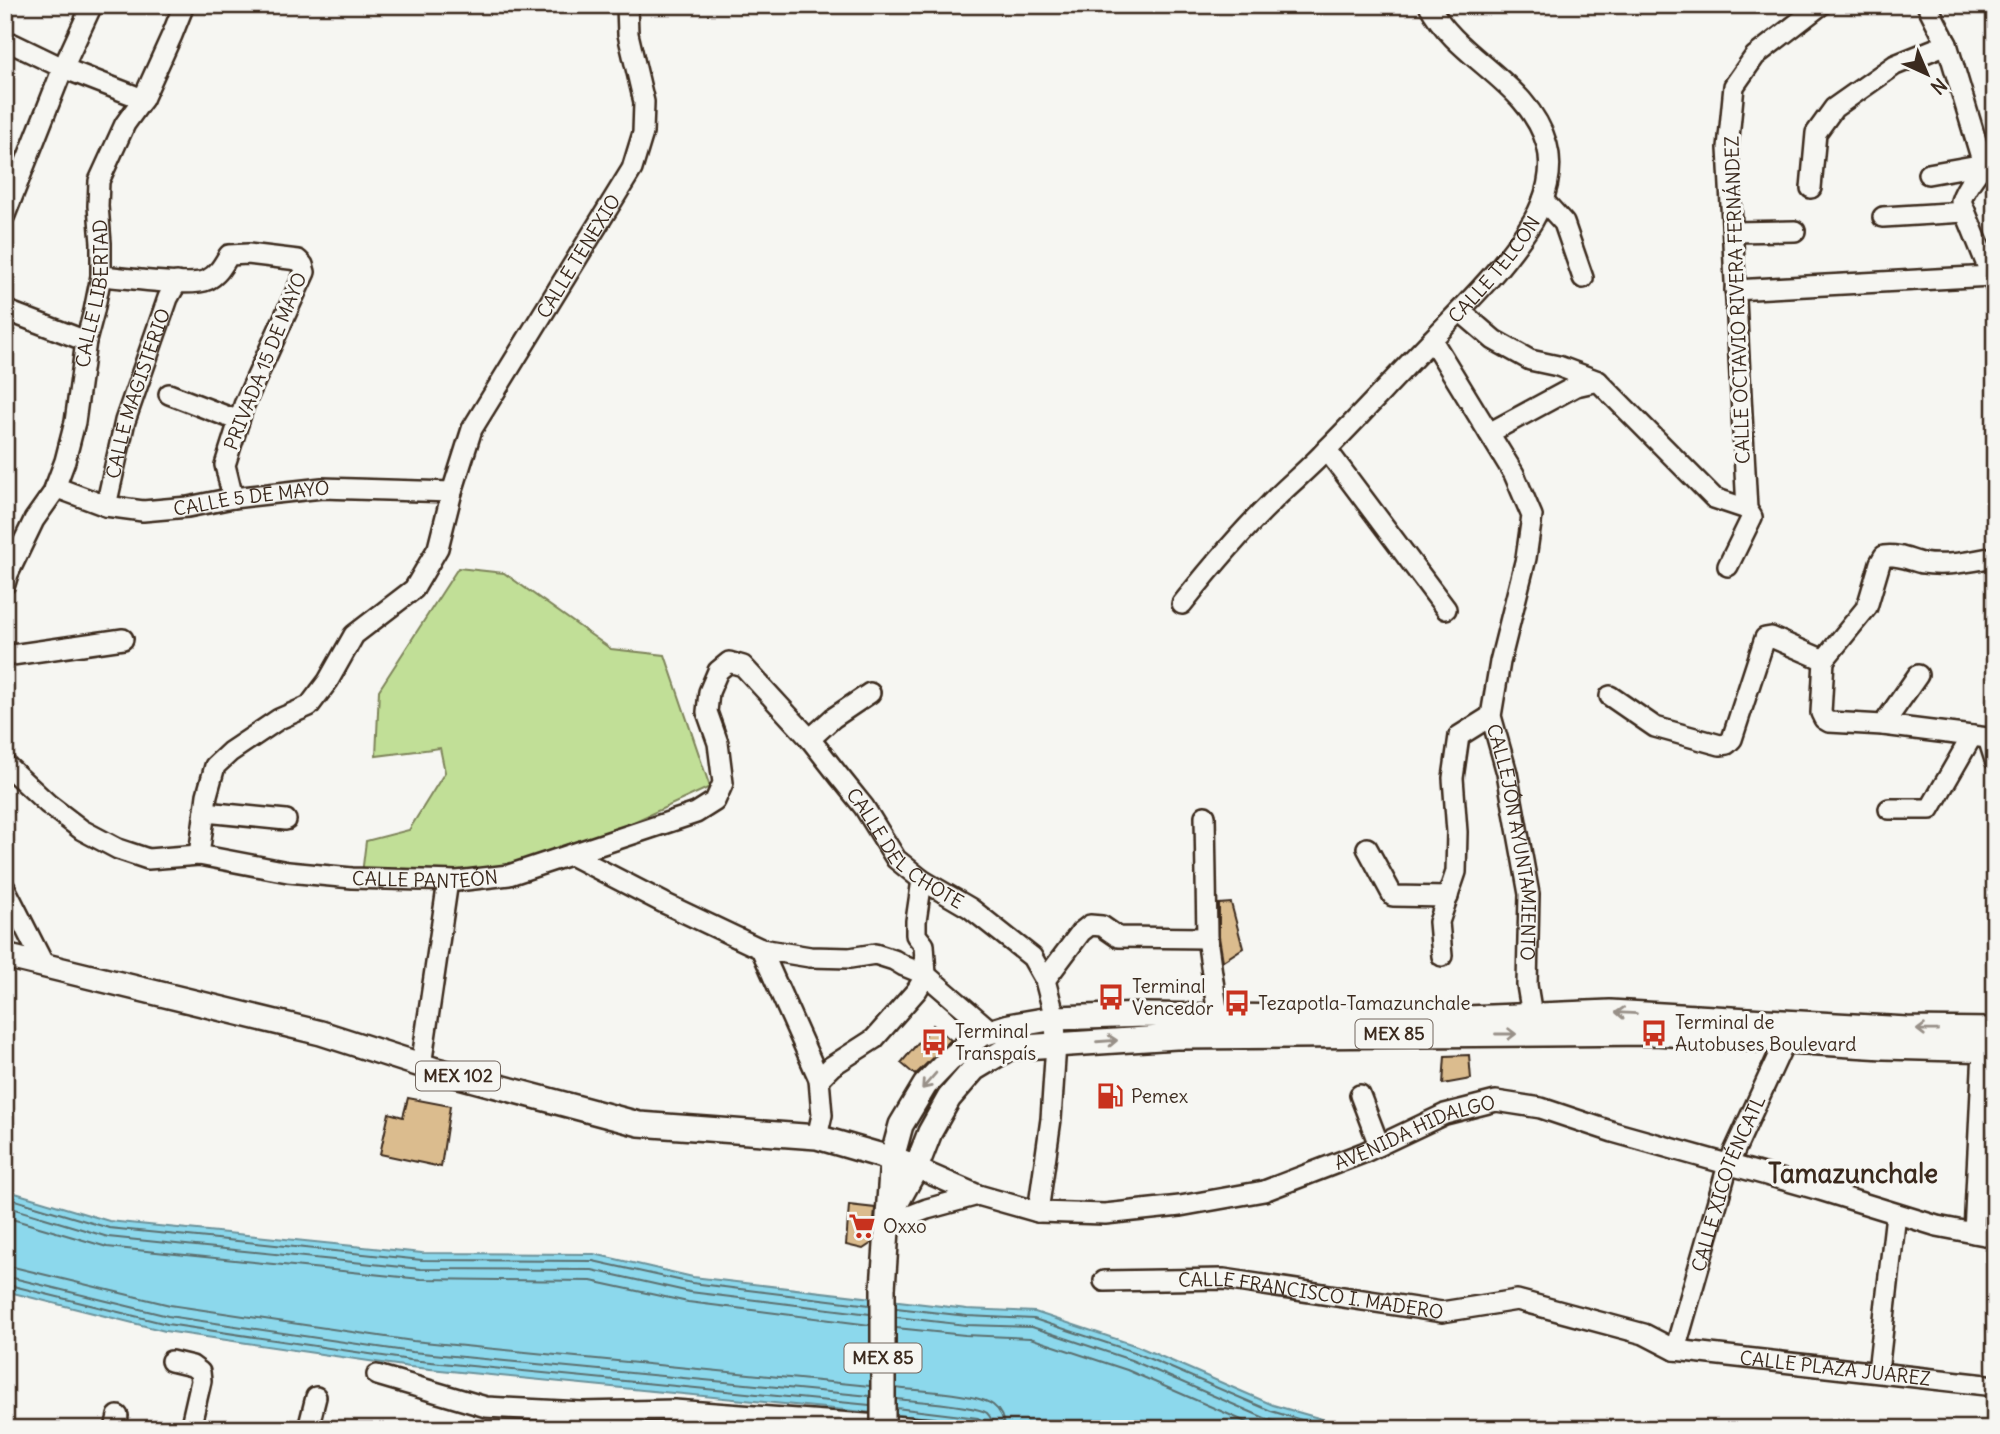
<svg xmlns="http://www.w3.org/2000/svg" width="2000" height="1434" viewBox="0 0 2000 1434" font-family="Delius,sans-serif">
<rect width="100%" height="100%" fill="#f6f6f2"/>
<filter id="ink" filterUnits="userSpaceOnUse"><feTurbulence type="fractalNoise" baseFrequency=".0143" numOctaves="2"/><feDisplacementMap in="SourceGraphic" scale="14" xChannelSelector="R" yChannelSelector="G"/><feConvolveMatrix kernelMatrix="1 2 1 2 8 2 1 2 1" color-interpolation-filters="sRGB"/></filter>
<g filter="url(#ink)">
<path fill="#c1df97" stroke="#7e845a" stroke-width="2" d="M 458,568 L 504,573 L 611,649 L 665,655 L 710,787 L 535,867 L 361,882 L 366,841 L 409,830 L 445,772 L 440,748 L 376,756 L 379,690 Z"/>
<path fill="#8cd8ec" stroke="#6c929a" stroke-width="2" d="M 5,1190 L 109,1221 L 422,1253 L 594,1254 L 693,1277 L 967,1309 L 1035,1312 L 1137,1346 L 1273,1405 L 1357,1429 L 997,1429 L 945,1420 L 410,1367 L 165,1331 L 5,1291 Z"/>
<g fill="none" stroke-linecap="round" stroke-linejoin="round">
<path stroke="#5b7070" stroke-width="2" d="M 5,1197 L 109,1228 L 422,1260 L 593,1261 L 692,1283 L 870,1305
M 5,1206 L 108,1237 L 421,1269 L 592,1270 L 690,1292 L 870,1314
M 5,1217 L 107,1247 L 421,1279 L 591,1281 L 688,1302 L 870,1325
M 5,1265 L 170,1305 L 413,1341 L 870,1386
M 5,1276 L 168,1316 L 412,1352 L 870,1396
M 5,1284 L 167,1324 L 410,1360 L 870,1405
M 896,1308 L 967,1316 L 1034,1319 L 1134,1352 L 1271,1411 L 1332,1429
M 896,1317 L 966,1325 L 1032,1327 L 1131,1360 L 1267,1419 L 1300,1429
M 896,1328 L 965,1335 L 1030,1338 L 1127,1370 L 1262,1429
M 896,1388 C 918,1391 977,1393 993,1405 C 1001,1411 1004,1419 1004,1429
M 896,1399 C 913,1401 976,1405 987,1413 C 992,1418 993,1423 994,1429
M 896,1408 L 978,1418 L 984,1422 L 985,1429"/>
</g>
<path fill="#dbbc8e" stroke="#3b2a1e" stroke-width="2" d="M 1231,903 L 1243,948 L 1223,961 L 1219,937 L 1219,904 Z
M 933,1025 L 951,1040 L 915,1075 L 901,1063 Z
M 1469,1055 L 1471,1079 L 1443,1084 L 1445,1056 Z
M 408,1098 L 450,1106 L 441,1167 L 380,1154 L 389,1113 L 403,1117 Z
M 849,1205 L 875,1208 L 872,1243 L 863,1249 L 846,1245 Z"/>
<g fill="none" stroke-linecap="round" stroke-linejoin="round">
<g stroke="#3b2a1e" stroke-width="24">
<g id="minor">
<path d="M 1927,5 L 1947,44 L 1983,164 C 1975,178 1966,185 1961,201 L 1995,285"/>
<path d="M 5,40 L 63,68 L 143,99"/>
<path d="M 1928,174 L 1990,163"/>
<path d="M 1811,188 L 1816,133 L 1834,108 L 1895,65 L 1947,44"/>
<path d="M 1543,200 L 1564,223 L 1583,278"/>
<path d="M 5,215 L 63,68 L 92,5"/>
<path d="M 1883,217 L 1965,212"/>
<path d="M 1733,232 L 1795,231"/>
<path d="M 101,276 C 122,277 191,288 207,280 C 218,275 223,265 229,255 L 248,254 L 298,260 L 303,265 L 305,272 L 244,405 L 225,465 L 233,498"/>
<path d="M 1735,290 L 1991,276"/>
<path d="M 5,310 L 86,341"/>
<path d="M 1460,311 L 1494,340 L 1530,360 L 1558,366 L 1598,381"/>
<path id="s1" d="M 1432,340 L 1514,474 L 1532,516 L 1526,558 L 1500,662 L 1491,716 L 1507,773 L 1529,894 L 1527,985 L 1532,1015"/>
<path d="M 169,394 L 239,421"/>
<path d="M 1489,433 L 1576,386 L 1598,381 L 1714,498 L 1747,509"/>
<path d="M 1327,450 L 1446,609"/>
<path id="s2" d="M 55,487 L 106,506 L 143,511 L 188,507 L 233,498 L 322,488 L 452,492"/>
<path id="s3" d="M 106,506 L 125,421 L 168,298 L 177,282"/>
<path d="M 1728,566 L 1752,517 L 1747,509 L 1728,148 L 1734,86 L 1755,56 L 1821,5"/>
<path id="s4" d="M 5,584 L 8,574 L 34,520 L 53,493 L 65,461 L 75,422 L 86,341 L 94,311 L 101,276 L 101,243 L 98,206 L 99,181 L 125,124 L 143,99 L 172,35 L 184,5"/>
<path id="s5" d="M 1182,604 C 1210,569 1238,535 1270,504 C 1288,485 1309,469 1327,449 C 1358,418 1388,385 1419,353 C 1459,311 1502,271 1533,221 C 1546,199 1554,170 1547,145 C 1529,82 1458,60 1429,5"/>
<path d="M 5,656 L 123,639"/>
<path d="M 1824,660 L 1867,607 L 1880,563 L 1884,556 C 1899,554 1909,560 1922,563 C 1946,567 1971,561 1995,557"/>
<path d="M 1824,660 L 1821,713 L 1824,719 L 1829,722 L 1883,725 L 1988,738 L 1995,737"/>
<path d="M 1610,696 L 1655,727 L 1720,745 L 1727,744 L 1732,739 L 1765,638 L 1771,637 L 1824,660"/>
<path d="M 1883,725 L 1918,675"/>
<path d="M 1988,738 L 1995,760"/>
<path d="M 810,739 L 833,718 L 870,693"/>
<path id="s6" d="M 5,764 L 48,804 L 82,830 L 118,849 L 148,859 L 199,855 L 288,872 L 352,878 L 457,881 L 509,875 L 696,813 L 715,801 L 723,783 L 718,743 L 707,712 L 709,692 L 718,671 L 729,662 L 743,666 L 810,739 L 839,776 L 864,807 L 896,859 L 922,880 L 970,908 L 1032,957 L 1045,980 L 1055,1018 L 1056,1044 L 1051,1119 L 1038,1212"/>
<path d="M 1889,809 L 1930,809 L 1972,736"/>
<path d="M 205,812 L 286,820"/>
<path d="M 1205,816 L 1207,938 L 1218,1016"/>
<path d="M 1367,848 L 1393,896 L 1448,897"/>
<path id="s7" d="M 199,855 L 207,795 L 215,766 L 230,752 L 279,719 L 309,706 L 328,681 L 354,635 L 414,589 L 438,548 L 452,492 L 472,429 L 632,169 L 643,133 L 644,102 L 628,34 L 627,5"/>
<path d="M 571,855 L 664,903 L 761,949 L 819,1079 L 822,1115 L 817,1137"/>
<path d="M 5,888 L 45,967"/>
<path d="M 761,949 L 810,957 L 850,958 L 875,954 L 894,960 L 904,966 L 926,975 L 991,1031"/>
<path d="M 1442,956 L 1439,922 L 1456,872 L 1457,832 L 1453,778 L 1459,736 L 1491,716"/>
<path d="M 1045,980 L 1081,932 L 1090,925 L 1102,926 L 1118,937 L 1207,938"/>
<path d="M 421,1066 L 448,881"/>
<path d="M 819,1079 L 832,1066 L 874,1039 L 917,990 L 926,975 L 924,945 L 916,935 L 916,921 L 922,880"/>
<path d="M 1360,1095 L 1379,1145"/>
<path id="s8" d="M 916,1168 L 978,1195 L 1038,1212 L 1105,1214 L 1180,1206 L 1264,1191 L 1363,1153 L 1445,1114 L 1496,1101 L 1541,1108 L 1613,1132 L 1820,1190 L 1937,1226 L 1995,1237"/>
<path d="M 888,1224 L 927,1209 L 978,1195"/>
<path d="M 1974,1233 L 1983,1050 L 1982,1035"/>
<path id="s9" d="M 1104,1281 L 1224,1279 L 1442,1312 L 1517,1300 L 1644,1334 L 1675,1350 L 1995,1386"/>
<path id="s10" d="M 1675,1350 L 1728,1165 L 1785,1041 L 1789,1028"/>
<path d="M 171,1361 L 192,1366 L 200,1372 L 201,1381 L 190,1429"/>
<path d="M 1878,1372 L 1896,1214"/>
<path d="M 377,1375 L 486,1407 L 582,1412 L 674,1410 L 933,1429"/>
<path d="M 115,1429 L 118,1416"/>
<path d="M 308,1429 L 316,1397"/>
</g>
</g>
<g stroke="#3b2a1e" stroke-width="28">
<path id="major" d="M 5,956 L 321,1033 L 433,1069 L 639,1124 L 817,1137 L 903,1162
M 891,1213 L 916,1168 L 930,1132 L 949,1098 L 974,1069 L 1009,1048 L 1176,1037 L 1654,1033 L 1884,1047 L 1995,1050
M 883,1288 L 892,1158 L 901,1125 L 925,1085 L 949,1060 L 980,1035 L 1009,1026 L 1055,1018 L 1145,1015 L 1442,1019 L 1610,1012 L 1907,1029 L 1995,1030"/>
</g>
<use href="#minor" stroke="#f6f6f2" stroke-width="19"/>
<use href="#major" stroke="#f6f6f2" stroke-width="23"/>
<g stroke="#3b2a1e" stroke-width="28" stroke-linecap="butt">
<path id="major-bridge" d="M 883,1429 L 883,1288"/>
</g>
<use href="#major-bridge" stroke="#f6f6f2" stroke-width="23"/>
</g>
<defs><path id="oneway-shaft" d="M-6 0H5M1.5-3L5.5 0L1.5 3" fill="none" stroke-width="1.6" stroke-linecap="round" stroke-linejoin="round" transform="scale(1.75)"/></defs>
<g stroke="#989088">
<use href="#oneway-shaft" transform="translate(1626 1013) rotate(-177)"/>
<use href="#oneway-shaft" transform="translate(1927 1030) rotate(-179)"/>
<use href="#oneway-shaft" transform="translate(1506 1034)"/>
<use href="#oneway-shaft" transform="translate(1107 1041) rotate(-4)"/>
<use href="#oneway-shaft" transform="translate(929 1081) rotate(131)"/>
</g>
</g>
<defs>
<g id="bus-bare" transform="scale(2.1)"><path d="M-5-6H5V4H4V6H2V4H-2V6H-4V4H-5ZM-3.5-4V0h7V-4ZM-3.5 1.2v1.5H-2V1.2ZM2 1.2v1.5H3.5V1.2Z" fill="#c8321e" stroke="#f6f6f2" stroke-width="2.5" paint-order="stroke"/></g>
<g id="fuel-bare" transform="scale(2.1)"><path d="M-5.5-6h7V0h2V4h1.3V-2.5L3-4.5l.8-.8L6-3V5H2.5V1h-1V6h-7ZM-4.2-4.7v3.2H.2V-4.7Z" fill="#c8321e" stroke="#f6f6f2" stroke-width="2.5" paint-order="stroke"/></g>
<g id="supermarket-bare" transform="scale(2.1)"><path d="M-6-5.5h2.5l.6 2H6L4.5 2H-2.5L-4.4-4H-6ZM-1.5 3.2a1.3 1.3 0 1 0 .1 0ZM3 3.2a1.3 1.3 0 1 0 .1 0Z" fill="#c8321e" stroke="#f6f6f2" stroke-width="2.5" paint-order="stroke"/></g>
</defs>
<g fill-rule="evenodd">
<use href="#bus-bare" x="1111" y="997"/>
<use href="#bus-bare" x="1237" y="1003"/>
<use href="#bus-bare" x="1654" y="1033"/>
<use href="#bus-bare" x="934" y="1042"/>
<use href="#fuel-bare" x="1110" y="1096"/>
<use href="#supermarket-bare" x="862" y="1226"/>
</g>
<g text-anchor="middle" stroke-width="6" stroke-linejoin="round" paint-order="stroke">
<g fill="#f6f6f2" stroke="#73675e" stroke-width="2">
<rect x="1355.5" y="1019.5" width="77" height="29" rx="5"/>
<rect x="416" y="1061.5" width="84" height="29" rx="5"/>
<rect x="844.5" y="1343.5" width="77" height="29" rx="5"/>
</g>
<g font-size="18" font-weight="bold" fill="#3b2a1e">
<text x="1394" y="1040">MEX 85</text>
<text x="458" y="1082">MEX 102</text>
<text x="883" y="1364">MEX 85</text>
</g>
<g font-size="19" fill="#3b2a1e" stroke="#f6f6f2">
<text dy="7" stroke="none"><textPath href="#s7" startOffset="737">CALLE TENEXIO</textPath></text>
<text dy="7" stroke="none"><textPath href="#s5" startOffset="458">CALLE TELCON</textPath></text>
<text dy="7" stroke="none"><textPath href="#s4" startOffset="308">CALLE LIBERTAD</textPath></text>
<text transform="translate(1737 300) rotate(-92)" y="7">CALLE OCTAVIO RIVERA FERNÁNDEZ</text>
<text transform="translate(265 361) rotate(-68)" y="7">PRIVADA 15 DE MAYO</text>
<text dy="7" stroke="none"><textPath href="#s3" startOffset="117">CALLE MAGISTERIO</textPath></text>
<text dy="7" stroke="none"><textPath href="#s2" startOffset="201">CALLE 5 DE MAYO</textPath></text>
<text dy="7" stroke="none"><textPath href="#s1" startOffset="536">CALLEJÓN AYUNTAMIENTO</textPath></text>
<text dy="7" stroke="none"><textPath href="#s6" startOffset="1167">CALLE DEL CHOTE</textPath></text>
<text dy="7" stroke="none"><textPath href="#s6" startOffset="453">CALLE PANTEÓN</textPath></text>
<text dy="7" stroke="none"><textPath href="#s8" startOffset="520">AVENIDA HIDALGO</textPath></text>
<text dy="7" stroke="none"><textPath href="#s10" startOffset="175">CALLE XICOTÉNCATL</textPath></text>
<text dy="7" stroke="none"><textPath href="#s9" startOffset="208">CALLE FRANCISCO I. MADERO</textPath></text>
<text dy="7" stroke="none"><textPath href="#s9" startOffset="744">CALLE PLAZA JUÁREZ</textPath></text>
</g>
<g font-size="19" fill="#3b2a1e" stroke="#f6f6f2" text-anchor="start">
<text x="1132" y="993">Terminal<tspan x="1132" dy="22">Vencedor</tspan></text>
<text x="1258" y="1010">Tezapotla-Tamazunchale</text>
<text x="1675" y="1029">Terminal de<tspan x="1675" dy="22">Autobuses Boulevard</tspan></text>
<text x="955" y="1038">Terminal<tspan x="955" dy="22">Transpaís</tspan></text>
<text x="1131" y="1103">Pemex</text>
<text x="883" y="1233">Oxxo</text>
</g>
<g font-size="26" font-weight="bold" fill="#3b2a1e" stroke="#f6f6f2">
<text x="1853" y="1183">Tamazunchale</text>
</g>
</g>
<rect width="2000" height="1434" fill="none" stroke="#f6f6f2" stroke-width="28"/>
<rect x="14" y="14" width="1972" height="1406" fill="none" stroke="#3b2a1e" stroke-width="2.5" filter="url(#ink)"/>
<g transform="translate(1927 74) rotate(136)" stroke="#f6f6f2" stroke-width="5" paint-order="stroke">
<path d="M0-5L12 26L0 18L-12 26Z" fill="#3b2a1e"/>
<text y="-10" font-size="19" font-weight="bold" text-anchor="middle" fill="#3b2a1e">N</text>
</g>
</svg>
